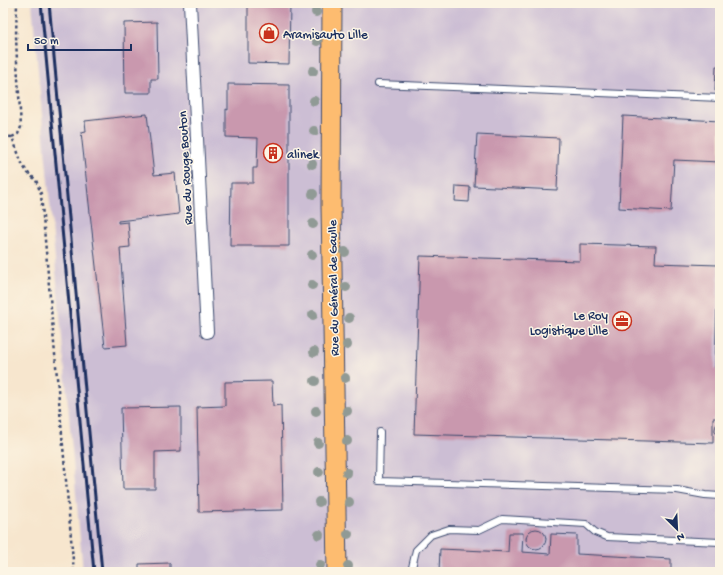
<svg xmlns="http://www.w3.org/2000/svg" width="723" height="575" viewBox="0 0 723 575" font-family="'Gochi Hand',sans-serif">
<rect width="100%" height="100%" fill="#fcf5e5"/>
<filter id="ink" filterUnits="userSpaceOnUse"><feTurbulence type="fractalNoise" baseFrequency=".025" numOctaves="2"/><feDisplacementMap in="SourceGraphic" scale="8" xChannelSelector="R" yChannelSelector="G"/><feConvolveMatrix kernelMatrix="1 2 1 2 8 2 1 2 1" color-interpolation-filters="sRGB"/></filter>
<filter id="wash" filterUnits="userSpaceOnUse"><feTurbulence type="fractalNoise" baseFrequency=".012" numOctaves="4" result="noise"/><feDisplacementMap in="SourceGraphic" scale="16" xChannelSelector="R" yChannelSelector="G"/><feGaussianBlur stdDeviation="0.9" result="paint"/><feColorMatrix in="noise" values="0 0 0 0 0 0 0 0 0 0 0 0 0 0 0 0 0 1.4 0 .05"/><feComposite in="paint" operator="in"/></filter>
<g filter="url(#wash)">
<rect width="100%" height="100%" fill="#f7e6ce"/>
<path fill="#ccbed4" d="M 32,3 L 720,3 L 720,572 L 83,572 Z"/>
<g id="blocks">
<path fill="#c998ae" d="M 248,3 L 290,3 L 289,64 L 248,63 Z
M 157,22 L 158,79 L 151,79 L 151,93 L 125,93 L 124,23 Z
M 716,66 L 720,66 L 720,91 L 715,91 Z
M 228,84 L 289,85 L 289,246 L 230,246 L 231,183 L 253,183 L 253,168 L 257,168 L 258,138 L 226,137 L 226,109 L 228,110 Z
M 147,114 L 154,175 L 175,173 L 179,214 L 118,221 L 118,223 L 128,222 L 130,247 L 120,248 L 127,345 L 105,347 L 81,132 L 86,131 L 85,121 Z
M 623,116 L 720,121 L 720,162 L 674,160 L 671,211 L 619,208 Z
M 477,134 L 559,138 L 557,190 L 474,186 Z
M 456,186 L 470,187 L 469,202 L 455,201 Z
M 580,244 L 656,246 L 655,263 L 718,265 L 715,368 L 720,369 L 720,418 L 713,418 L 713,443 L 414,434 L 420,256 L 580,261 Z
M 272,381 L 273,406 L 281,405 L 283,510 L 199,512 L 197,407 L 225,406 L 225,382 Z
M 181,407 L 181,451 L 155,452 L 155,489 L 123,489 L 121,408 Z
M 720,421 L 720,438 L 715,432 L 715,429 L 716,425 Z
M526 539a10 10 0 1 1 20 0a10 10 0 1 1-20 0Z
M 509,533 L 523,533 L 522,552 L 550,554 L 551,534 L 577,535 L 577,554 L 671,559 L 671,572 L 439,572 L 440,549 L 508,552 Z
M 170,563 L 170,572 L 139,572 L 139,564 Z"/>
</g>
</g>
<g filter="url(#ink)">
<use href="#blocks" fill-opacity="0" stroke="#3c4a6f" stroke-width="1"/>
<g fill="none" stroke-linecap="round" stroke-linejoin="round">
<g stroke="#3c4a6f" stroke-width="8">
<path id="lane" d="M 378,84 L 720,98
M 380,432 L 379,481 L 677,490 L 705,495 L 720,496
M 411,572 L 416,550 L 431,535 L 449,529 L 479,530 L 502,519 L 586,524 L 595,532 L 607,537 L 720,542"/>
</g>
<g stroke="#3c4a6f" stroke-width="14">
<path id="street" d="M 190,3 L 207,332"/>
</g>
<g stroke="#3c4a6f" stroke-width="21">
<path id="primary" d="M 332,3 L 331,205 L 337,572"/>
</g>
<path stroke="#3c4a6f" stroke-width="2.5" stroke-dasharray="3 3" stroke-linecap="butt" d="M 3,136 L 12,137 L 23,166 L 28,173 L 36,180 L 41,194 L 74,572
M 12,137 L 18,134 L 21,127 L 17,62 L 16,35 L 17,3"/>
<use href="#lane" stroke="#fff" stroke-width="6"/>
<use href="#street" stroke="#fff" stroke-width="12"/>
<use href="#primary" stroke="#fdbc6f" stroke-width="19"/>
<path stroke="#1b2f5e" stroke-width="3" d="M 41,3 L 94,572
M 49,3 L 102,572"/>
</g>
<g fill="#909a95">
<circle cx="316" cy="12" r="5"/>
<circle cx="317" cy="41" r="5"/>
<circle cx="313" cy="71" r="5"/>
<circle cx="314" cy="101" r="5"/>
<circle cx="314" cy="131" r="5"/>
<circle cx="312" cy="164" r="5"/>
<circle cx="313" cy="194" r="5"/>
<circle cx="313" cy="224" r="5"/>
<circle cx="345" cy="252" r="5"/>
<circle cx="312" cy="255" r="5"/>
<circle cx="312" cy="285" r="5"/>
<circle cx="346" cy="287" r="5"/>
<circle cx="313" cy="315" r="5"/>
<circle cx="349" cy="318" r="5"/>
<circle cx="347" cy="345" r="5"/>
<circle cx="314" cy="352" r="5"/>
<circle cx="345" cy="378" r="5"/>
<circle cx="315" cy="381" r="5"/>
<circle cx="316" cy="411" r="5"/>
<circle cx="347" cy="411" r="5"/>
<circle cx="347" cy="441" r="5"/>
<circle cx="318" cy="443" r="5"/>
<circle cx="319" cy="472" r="5"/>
<circle cx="347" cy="473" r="5"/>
<circle cx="319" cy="502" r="5"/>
<circle cx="349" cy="502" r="5"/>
<circle cx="348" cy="534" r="5"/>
<circle cx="319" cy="535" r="5"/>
<circle cx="320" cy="565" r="5"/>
<circle cx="348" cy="566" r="5"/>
</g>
</g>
<defs>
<g id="shop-ring" transform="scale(1)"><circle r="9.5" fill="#fcf5e5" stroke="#c8321e" stroke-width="1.5"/><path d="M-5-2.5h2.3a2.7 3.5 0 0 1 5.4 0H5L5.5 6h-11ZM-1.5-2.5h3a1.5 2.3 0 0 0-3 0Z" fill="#c8321e"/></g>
<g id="building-ring" transform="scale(1)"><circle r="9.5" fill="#fcf5e5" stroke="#c8321e" stroke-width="1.5"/><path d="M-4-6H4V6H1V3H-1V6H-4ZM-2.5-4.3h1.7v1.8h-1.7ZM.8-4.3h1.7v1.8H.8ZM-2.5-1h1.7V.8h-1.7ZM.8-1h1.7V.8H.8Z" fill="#c8321e"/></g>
<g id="office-ring" transform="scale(1)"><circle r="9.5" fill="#fcf5e5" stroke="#c8321e" stroke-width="1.5"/><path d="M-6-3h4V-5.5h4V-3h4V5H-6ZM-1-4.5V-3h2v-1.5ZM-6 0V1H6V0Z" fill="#c8321e"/></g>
</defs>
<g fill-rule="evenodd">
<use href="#shop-ring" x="269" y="33"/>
<use href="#building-ring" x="273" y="153"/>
<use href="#office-ring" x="622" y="321"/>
</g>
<g text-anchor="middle" stroke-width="3" stroke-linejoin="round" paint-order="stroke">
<g font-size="13" fill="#1b2f5e" stroke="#fcf5e5" text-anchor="start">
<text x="283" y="38">Aramisauto Lille</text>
<text x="287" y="158">alinek</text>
<text x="608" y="319" text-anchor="end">Le Roy<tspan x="608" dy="15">Logistique Lille</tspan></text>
</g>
<g font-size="13" fill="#1b2f5e" stroke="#fcf5e5">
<text transform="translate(184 168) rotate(-93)" y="5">Rue du Rouge Bouton</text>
<text transform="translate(332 288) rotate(-91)" y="5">Rue du Général de Gaulle</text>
</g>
</g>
<rect width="723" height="575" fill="none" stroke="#fcf5e5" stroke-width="16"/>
<g transform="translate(677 529) rotate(156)" stroke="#fcf5e5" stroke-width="3" paint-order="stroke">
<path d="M0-3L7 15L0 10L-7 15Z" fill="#1b2f5e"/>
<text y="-6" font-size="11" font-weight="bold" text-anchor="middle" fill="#1b2f5e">N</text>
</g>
<path d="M28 44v6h103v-6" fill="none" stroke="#1b2f5e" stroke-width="2"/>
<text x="34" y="44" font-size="12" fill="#1b2f5e" stroke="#fcf5e5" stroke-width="3" paint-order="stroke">50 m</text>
</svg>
